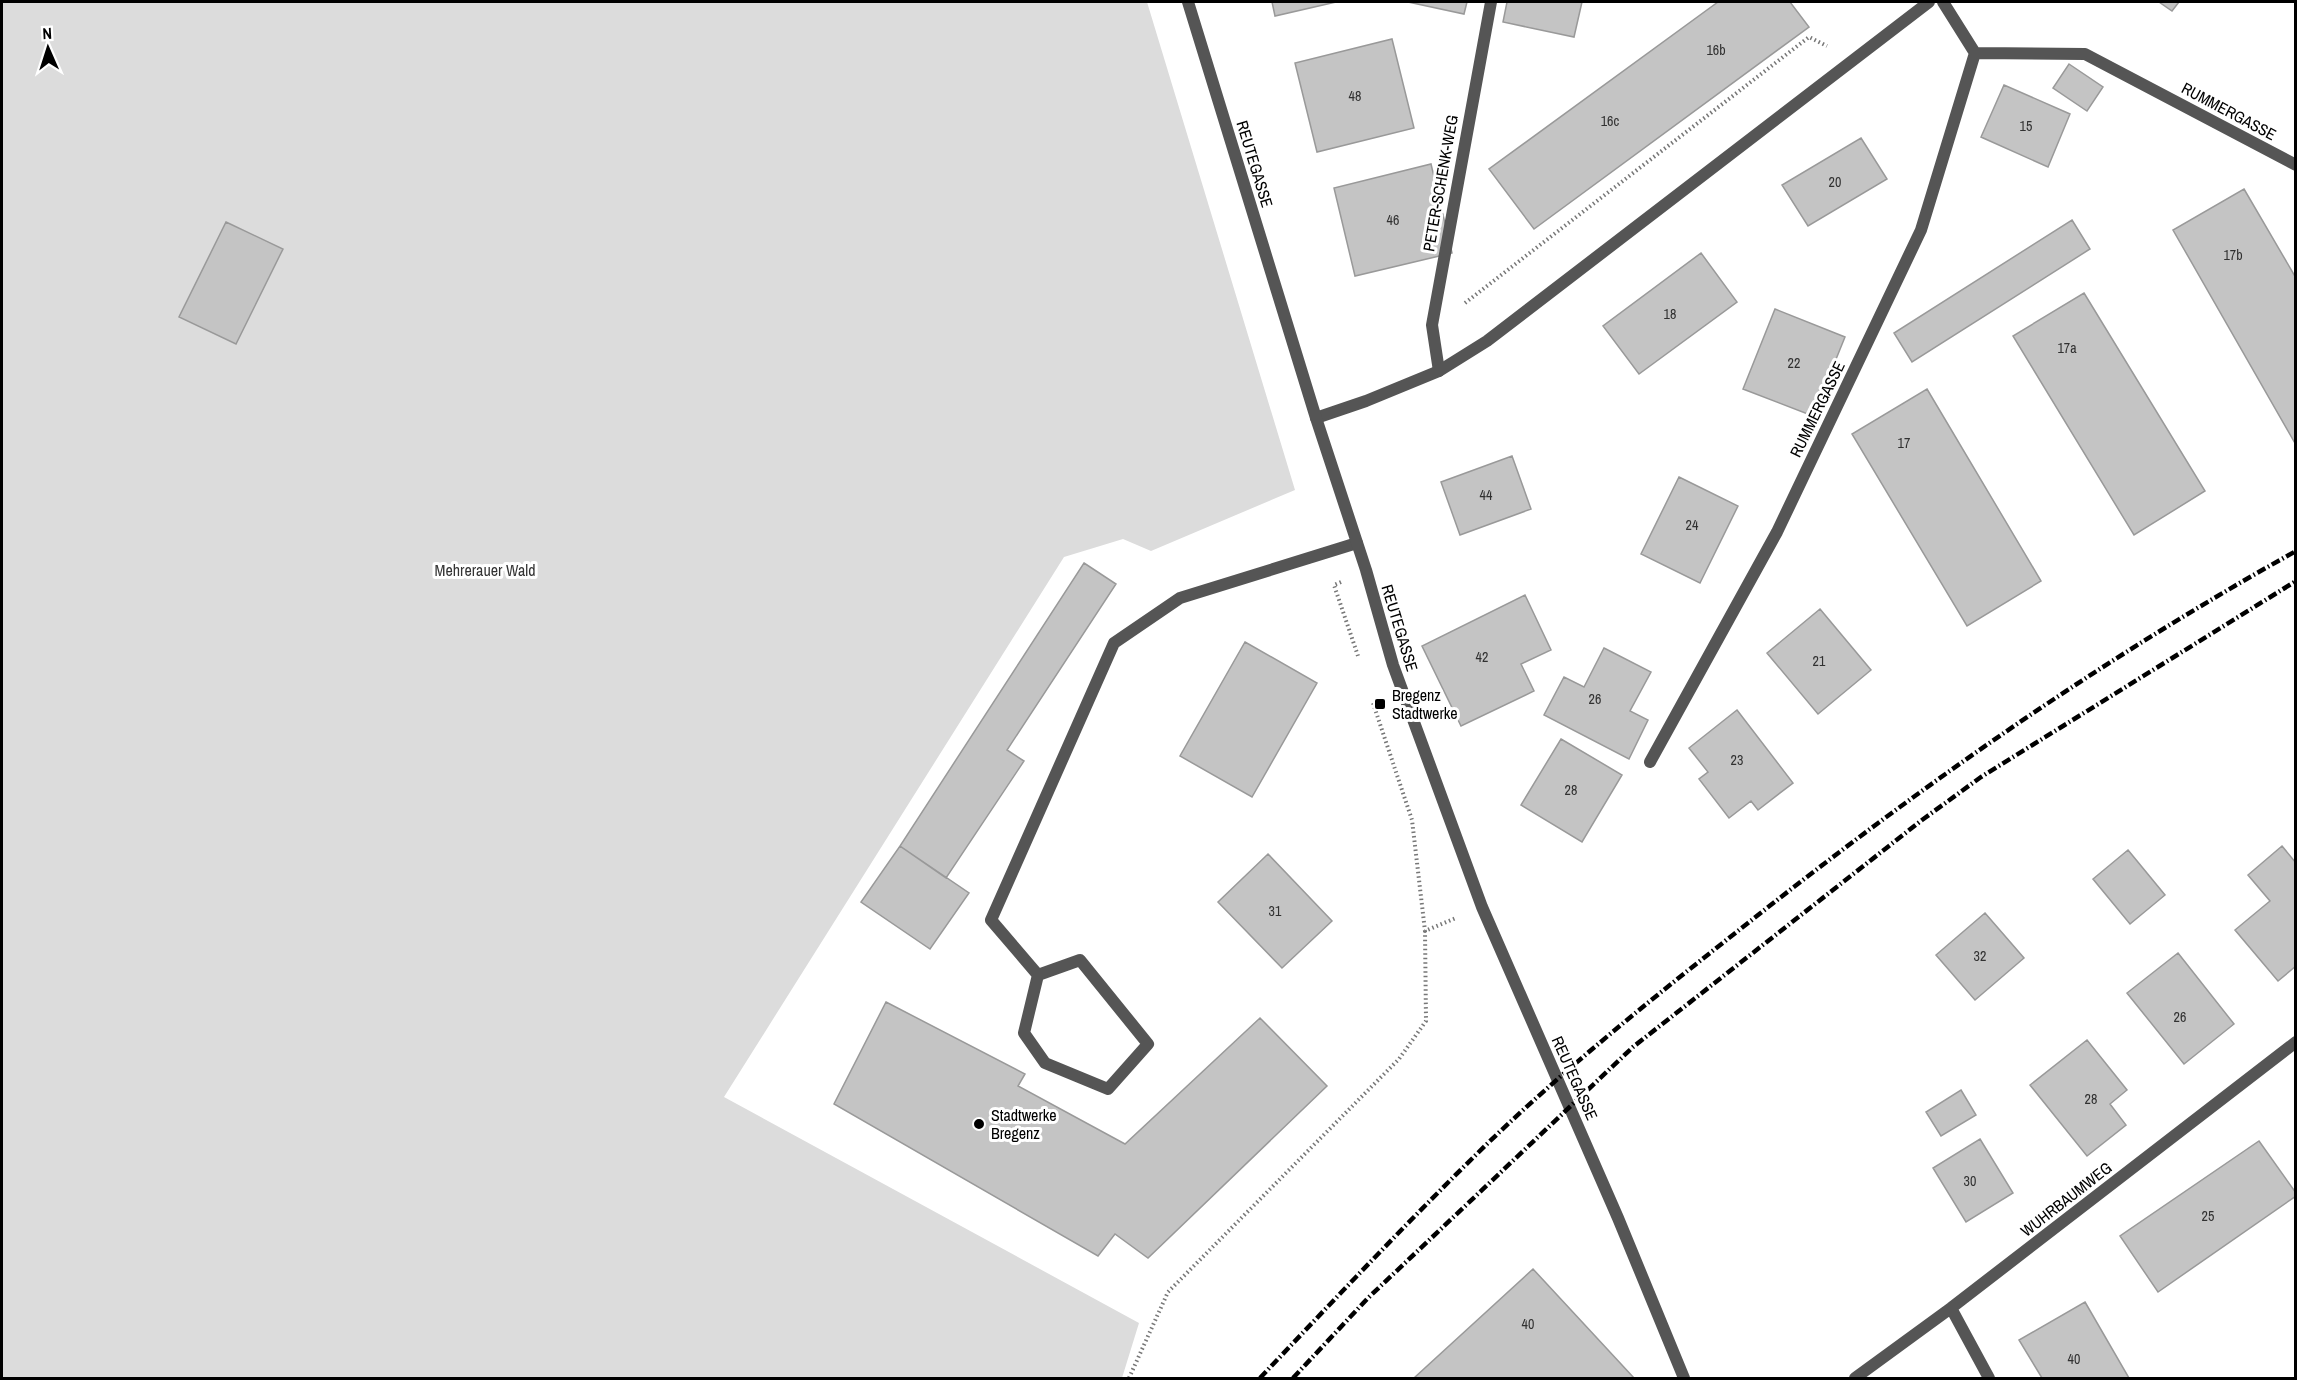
<svg xmlns="http://www.w3.org/2000/svg" width="2297" height="1380" viewBox="0 0 2297 1380" font-family="'Archivo Narrow',sans-serif">
<rect width="100%" height="100%" fill="#fff"/>
<path fill="#dcdcdc" d="M 2,2 L 1147,2 L 1295,490 L 1151,551 L 1123,539 L 1064,557 L 724,1097 L 1139,1323 L 1122,1378 L 2,1378 Z"/>
<path fill="#c4c4c4" stroke="#999" stroke-width="1.5" d="M 1272,2 L 1336,2 L 1275,16 Z
M 1408,2 L 1467,2 L 1464,14 Z
M 1507,2 L 1582,2 L 1574,37 L 1503,22 Z
M 1718,2 L 1790,2 L 1809,27 L 1534,229 L 1489,169 Z
M 2159,2 L 2179,2 L 2172,11 Z
M 1392,39 L 1414,128 L 1317,152 L 1295,63 Z
M 2069,64 L 2103,87 L 2087,111 L 2053,88 Z
M 2004,85 L 2070,114 L 2048,167 L 1981,137 Z
M 1861,138 L 1887,179 L 1808,226 L 1782,185 Z
M 1431,164 L 1452,253 L 1355,276 L 1334,188 Z
M 2244,189 L 2296,278 L 2296,445 L 2173,230 Z
M 2072,220 L 2090,249 L 1912,362 L 1894,333 Z
M 226,222 L 283,249 L 236,344 L 179,317 Z
M 1701,253 L 1737,302 L 1639,374 L 1603,326 Z
M 2084,293 L 2205,491 L 2134,535 L 2013,336 Z
M 1775,309 L 1845,337 L 1813,416 L 1743,389 Z
M 1927,389 L 2041,581 L 1967,626 L 1852,434 Z
M 1512,456 L 1531,509 L 1460,535 L 1441,482 Z
M 1679,477 L 1738,506 L 1700,583 L 1641,554 Z
M 1084,563 L 1116,584 L 1007,750 L 1024,761 L 946,878 L 900,846 Z
M 1525,595 L 1551,650 L 1521,664 L 1534,691 L 1461,726 L 1422,646 Z
M 1820,609 L 1871,670 L 1818,714 L 1767,653 Z
M 1245,642 L 1317,683 L 1252,797 L 1180,756 Z
M 1604,648 L 1651,672 L 1630,711 L 1648,720 L 1629,759 L 1544,715 L 1564,677 L 1584,687 Z
M 1737,710 L 1793,783 L 1758,810 L 1751,801 L 1729,818 L 1699,779 L 1708,772 L 1689,748 Z
M 1561,739 L 1622,775 L 1582,842 L 1521,805 Z
M 900,846 L 969,893 L 930,949 L 861,902 Z
M 2282,846 L 2296,863 L 2296,966 L 2278,981 L 2235,930 L 2270,901 L 2248,875 Z
M 2128,850 L 2165,895 L 2130,924 L 2093,879 Z
M 1268,854 L 1332,921 L 1282,968 L 1218,902 Z
M 1985,913 L 2024,958 L 1975,1000 L 1936,955 Z
M 2178,953 L 2234,1024 L 2184,1064 L 2127,993 Z
M 886,1002 L 1025,1074 L 1018,1086 L 1125,1144 L 1260,1018 L 1327,1086 L 1148,1258 L 1115,1234 L 1098,1256 L 834,1104 Z
M 2087,1040 L 2127,1090 L 2110,1104 L 2126,1125 L 2087,1156 L 2030,1085 Z
M 1961,1090 L 1976,1115 L 1941,1136 L 1926,1112 Z
M 1980,1139 L 2013,1193 L 1966,1222 L 1933,1168 Z
M 2259,1141 L 2296,1193 L 2296,1196 L 2158,1292 L 2120,1236 Z
M 1533,1269 L 1634,1378 L 1414,1378 Z
M 2085,1302 L 2129,1378 L 2042,1378 L 2019,1340 Z"/>
<g fill="none" stroke-linecap="round" stroke-linejoin="round">
<path stroke="#777" stroke-width="4" stroke-dasharray="1.5 3" stroke-linecap="butt" d="M 1465,303 L 1809,37 L 1827,46
M 1341,582 L 1334,585 L 1358,656
M 1373,703 L 1412,820 L 1425,931 L 1456,918
M 1129,1378 L 1168,1292 L 1399,1059 L 1426,1021 L 1425,931"/>
<path stroke="#555" stroke-width="12" d="M 1439,371 L 1432,325 L 1491,2
M 1038,975 L 1080,960 L 1148,1044 L 1108,1089 L 1045,1063 L 1024,1033 L 1038,975 L 991,920 L 1114,643 L 1180,598 L 1357,543"/>
<path stroke="#555" stroke-width="12" d="M 1943,2 L 1975,53 L 2085,54 L 2296,165
M 1316,418 L 1366,401 L 1439,371 L 1487,341 L 1929,2
M 1650,762 L 1777,532 L 1921,230 L 1975,53
M 1951,1308 L 1989,1378
M 1855,1378 L 1951,1308 L 2296,1042"/>
<path stroke="#555" stroke-width="12" d="M 1188,2 L 1316,418 L 1366,570 L 1393,665 L 1482,907 L 1618,1218 L 1684,1378"/>
<path stroke="#000" stroke-width="4.5" stroke-dasharray="9 3 1.5 3" stroke-linecap="butt" d="M 1260,1378 C 1335,1299 1410,1219 1488,1143 C 1570,1064 1659,993 1748,923 C 1922,785 2102,659 2296,551
M 1293,1378 L 1368,1298 L 1633,1047 L 1922,820 L 1981,777 L 2296,581"/>
</g>
<g fill="#000" stroke="#fff" stroke-width="2">
<rect x="1374" y="698" width="12" height="12" rx="3"/>
<circle cx="979" cy="1124" r="6"/>
</g>
<g text-anchor="middle" stroke-width="6" stroke-linejoin="round" paint-order="stroke">
<g font-size="14" fill="#313131">
<text x="1716" y="55">16b</text>
<text x="1355" y="101">48</text>
<text x="1610" y="126">16c</text>
<text x="2026" y="131">15</text>
<text x="1835" y="187">20</text>
<text x="1393" y="225">46</text>
<text x="2233" y="260">17b</text>
<text x="1670" y="319">18</text>
<text x="2067" y="353">17a</text>
<text x="1794" y="368">22</text>
<text x="1904" y="448">17</text>
<text x="1486" y="500">44</text>
<text x="1692" y="530">24</text>
<text x="1482" y="662">42</text>
<text x="1819" y="666">21</text>
<text x="1595" y="704">26</text>
<text x="1737" y="765">23</text>
<text x="1571" y="795">28</text>
<text x="1275" y="916">31</text>
<text x="1980" y="961">32</text>
<text x="2180" y="1022">26</text>
<text x="2091" y="1104">28</text>
<text x="1970" y="1186">30</text>
<text x="2208" y="1221">25</text>
<text x="1528" y="1329">40</text>
<text x="2074" y="1364">40</text>
</g>
<g font-size="16" fill="#000" stroke="#fff">
<text transform="translate(2229 111) rotate(28)" y="6">RUMMERGASSE</text>
<text transform="translate(1255 164) rotate(73)" y="6">REUTEGASSE</text>
<text transform="translate(1440 183) rotate(-80)" y="6">PETER-SCHENK-WEG</text>
<text transform="translate(1817 409) rotate(-64)" y="6">RUMMERGASSE</text>
<text transform="translate(1400 628) rotate(73)" y="6">REUTEGASSE</text>
<text transform="translate(1575 1078) rotate(66)" y="6">REUTEGASSE</text>
<text transform="translate(2066 1199) rotate(-38)" y="6">WUHRBAUMWEG</text>
</g>
<g font-size="16" fill="#333" stroke="#fff">
<text x="485" y="576">Mehrerauer Wald</text>
</g>
<g font-size="16" fill="#000" stroke="#fff" text-anchor="start">
<text x="1392" y="701">Bregenz<tspan x="1392" dy="18">Stadtwerke</tspan></text>
<text x="991" y="1121">Stadtwerke<tspan x="991" dy="18">Bregenz</tspan></text>
</g>
</g>
<rect width="2297" height="1380" fill="none" stroke="#000000" stroke-width="6"/>
<g transform="translate(48 48) rotate(357)" stroke="#ffffff" stroke-width="4.5" paint-order="stroke">
<path d="M0-4.5L10 22L0 15L-10 22Z" fill="#000000"/>
<text y="-9" font-size="16" font-weight="bold" text-anchor="middle" fill="#000000">N</text>
</g>
</svg>
